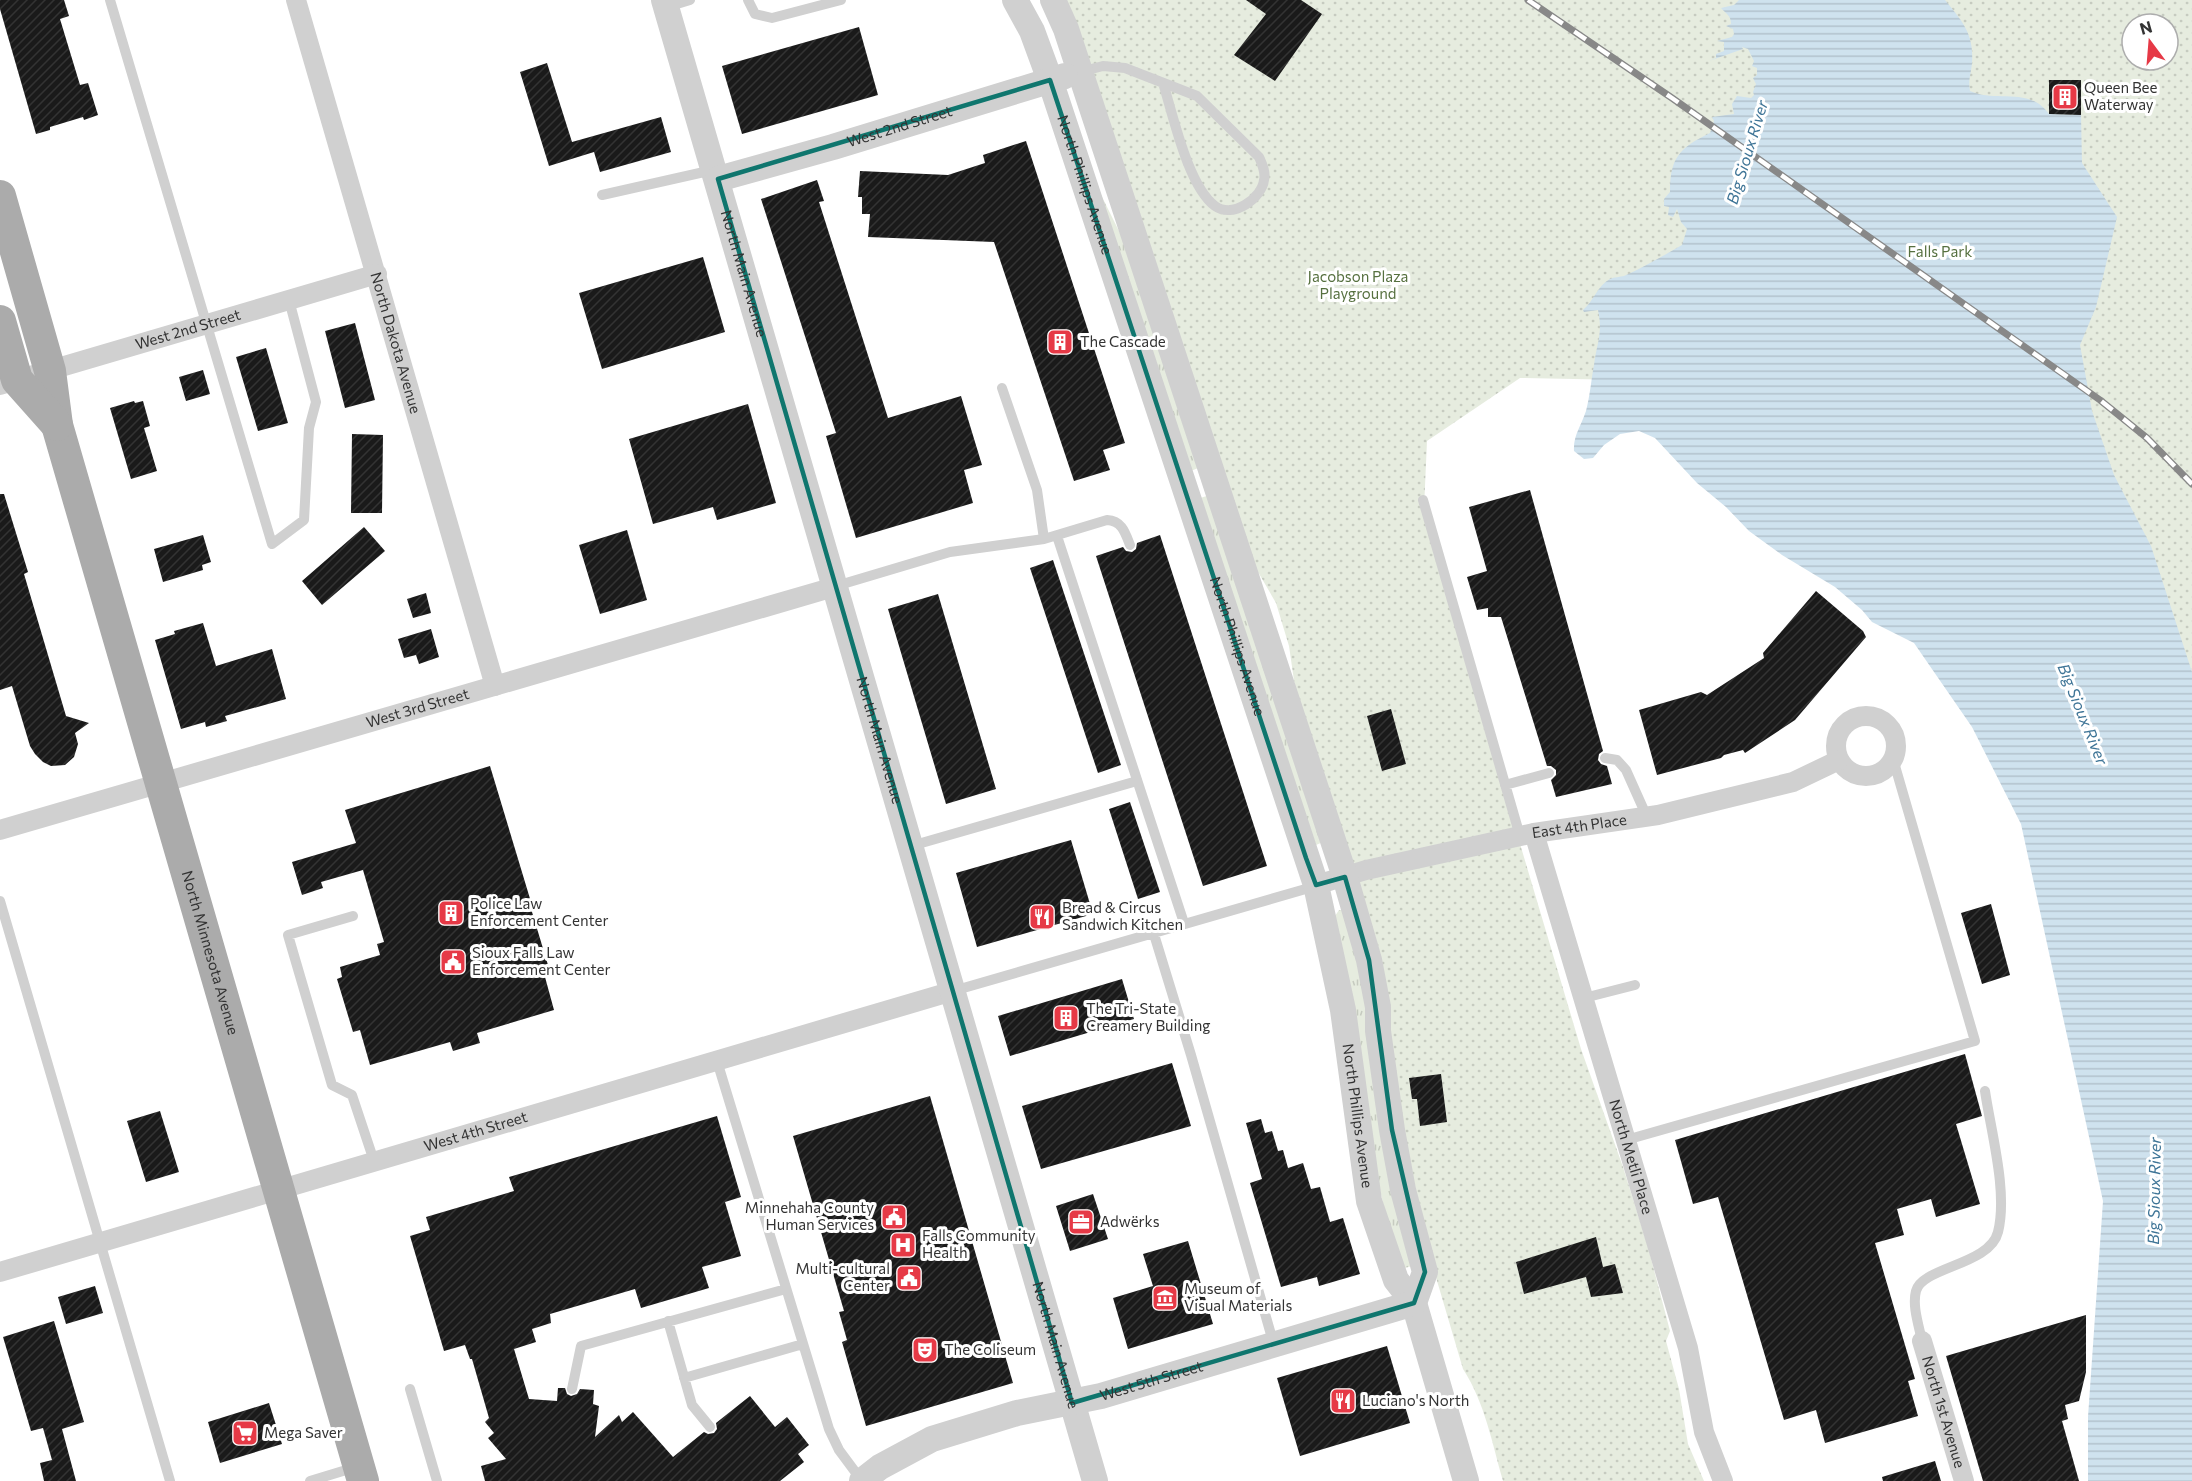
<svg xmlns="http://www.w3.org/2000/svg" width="2192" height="1481" viewBox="0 0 2192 1481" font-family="Commissioner,sans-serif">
<defs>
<pattern id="grass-tufts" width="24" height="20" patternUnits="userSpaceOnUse" patternTransform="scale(1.5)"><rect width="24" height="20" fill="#e6ecdf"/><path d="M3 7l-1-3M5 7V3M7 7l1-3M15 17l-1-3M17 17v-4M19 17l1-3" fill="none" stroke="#c6cbc0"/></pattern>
<pattern id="park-dots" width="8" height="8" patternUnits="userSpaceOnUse" patternTransform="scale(1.5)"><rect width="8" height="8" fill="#e6ecdf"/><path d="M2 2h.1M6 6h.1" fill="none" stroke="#c6cbc0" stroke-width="1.8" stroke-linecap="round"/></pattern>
<pattern id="water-rules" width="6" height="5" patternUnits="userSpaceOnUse" patternTransform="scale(1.5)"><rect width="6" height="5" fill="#cfe2ee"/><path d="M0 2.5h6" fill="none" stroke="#b2c2cd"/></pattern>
<pattern id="building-hatch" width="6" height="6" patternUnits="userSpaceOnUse" patternTransform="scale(1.5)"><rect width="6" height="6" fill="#1a1a1a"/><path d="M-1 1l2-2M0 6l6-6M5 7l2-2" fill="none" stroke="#333"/></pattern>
</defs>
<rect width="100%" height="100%" fill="#fff"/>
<path fill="url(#grass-tufts)" d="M 1095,183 L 1132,257 L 1201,467 L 1188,472 Z
M 1210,495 L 1323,842 L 1316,845 L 1197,499 Z
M 1339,910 L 1342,910 L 1355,946 L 1412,1266 L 1405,1268 L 1402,1266 L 1383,1203 L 1377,1177 L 1335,916 Z"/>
<path fill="url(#park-dots)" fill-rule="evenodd" d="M 1062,0 L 2192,0 L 2192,882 L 2017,713 L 1624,380 L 1520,378 L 1427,441 L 1424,509 L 1482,716 L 1581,1049 L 1623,1167 L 1648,1247 L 1670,1331 L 1666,1341 L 1679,1389 L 1688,1444 L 1704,1481 L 1503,1481 C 1492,1443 1485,1403 1463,1369 L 1435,1274 L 1297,701 L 1289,646 L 1276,603 L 1247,553 ZM 2132,24 L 2168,24 L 2168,60 L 2132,60 Z"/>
<path fill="url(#water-rules)" d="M 1739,0 L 1945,0 C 1963,22 1974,34 1972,63 C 1971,74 1968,80 1970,91 C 1996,103 2029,86 2049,114 L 2081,115 L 2082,163 L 2117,217 L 2096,307 L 2080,345 L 2092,411 L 2114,475 L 2151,546 L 2192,672 L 2192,1481 L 2088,1481 L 2088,1417 L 2103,1201 L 2021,824 L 1972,727 L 1914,643 L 1872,622 L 1862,610 L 1835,587 L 1782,555 L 1749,531 L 1726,507 L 1697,483 L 1655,438 L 1639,431 L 1620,434 L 1604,445 L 1593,458 L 1584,459 L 1574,451 C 1573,436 1581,426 1586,411 C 1590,396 1591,381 1594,365 C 1597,342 1603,334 1598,310 L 1584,312 L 1583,310 C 1593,302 1598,285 1610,279 C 1614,277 1620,277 1624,276 C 1644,267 1663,256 1682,245 L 1687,229 L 1681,222 L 1677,209 L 1673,217 L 1668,215 L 1669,207 L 1664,206 L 1664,199 L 1670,192 C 1670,158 1679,148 1710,133 L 1714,121 L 1712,117 L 1734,114 L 1732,104 L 1737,96 L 1751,98 L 1754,95 L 1753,92 L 1756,84 L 1753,78 L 1757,75 L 1757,68 L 1752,66 L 1754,61 L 1748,49 L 1742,47 L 1743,49 L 1709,61 L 1716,58 L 1716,54 L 1724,51 L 1724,42 L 1717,41 L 1732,37 L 1734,34 L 1733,29 L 1726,26 L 1731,24 C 1731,15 1726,14 1721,8 L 1734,5 Z"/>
<path fill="url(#building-hatch)" d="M 0,0 L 64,0 L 69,16 L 60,19 L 80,85 L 88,83 L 98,115 L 84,120 L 83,117 L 50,127 L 50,130 L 36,134 L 0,9 Z
M 1246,0 L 1301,0 L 1322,14 L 1275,81 L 1234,55 L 1266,14 Z
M 859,27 L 878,95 L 742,134 L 722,66 Z
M 547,63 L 572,142 L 661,117 L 671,152 L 600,172 L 594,152 L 549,166 L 520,72 Z
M 2049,80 L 2081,80 L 2081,115 L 2049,114 Z
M 1026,141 L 1125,443 L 1103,450 L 1110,470 L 1074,481 L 994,242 L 868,237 L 870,214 L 862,214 L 862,197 L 858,197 L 860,171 L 948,175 L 985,163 L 983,155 Z
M 817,180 L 824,201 L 819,202 L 888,418 L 961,396 L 982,465 L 964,470 L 973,503 L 856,538 L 826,436 L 836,433 L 761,199 Z
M 703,257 L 725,332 L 602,369 L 579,293 Z
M 355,323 L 375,400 L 345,408 L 325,331 Z
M 266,348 L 288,423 L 258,431 L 236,357 Z
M 203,370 L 210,394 L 186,401 L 179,377 Z
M 134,401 L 135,403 L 143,401 L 150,426 L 144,428 L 157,471 L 131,479 L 110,408 Z
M 748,404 L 776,503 L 717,520 L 713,507 L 653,524 L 629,439 Z
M 352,434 L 383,435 L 382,513 L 351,513 Z
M 1530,490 L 1603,751 L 1599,754 L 1598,760 L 1601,764 L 1607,766 L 1612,784 L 1556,797 L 1551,780 L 1556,775 L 1556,770 L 1551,766 L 1547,766 L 1501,617 L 1488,617 L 1488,608 L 1477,610 L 1467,577 L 1487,571 L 1469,507 Z
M 0,494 L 4,494 L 28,572 L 24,574 L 66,716 L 89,723 L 75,733 L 78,744 L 74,757 L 65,765 L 51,766 L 43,762 L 35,754 L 30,746 L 12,686 L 0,690 Z
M 364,527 L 385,551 L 322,605 L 302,581 Z
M 627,530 L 647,600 L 600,614 L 579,545 Z
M 203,535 L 211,562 L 202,565 L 203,570 L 163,582 L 154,549 Z
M 1160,535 L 1267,866 L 1203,886 L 1096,556 L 1123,547 L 1126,551 L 1132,552 L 1136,549 L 1137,543 Z
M 1053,560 L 1121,765 L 1098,773 L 1030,568 Z
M 1816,591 L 1863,631 L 1866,637 L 1795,720 L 1745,753 L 1743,750 L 1724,755 L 1721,758 L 1657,775 L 1639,710 L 1701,692 L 1707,695 L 1764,658 L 1763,653 Z
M 426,593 L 431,613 L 413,618 L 407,599 Z
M 938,594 L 996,789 L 946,804 L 888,609 Z
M 203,623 L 216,666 L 272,649 L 286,699 L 225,716 L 227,721 L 206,727 L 205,722 L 181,729 L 155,640 L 175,634 L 174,631 Z
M 431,629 L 439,657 L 419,664 L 416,655 L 404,658 L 398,639 Z
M 1391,709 L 1406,764 L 1382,771 L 1367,716 Z
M 490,766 L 531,902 L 529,902 L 551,975 L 545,977 L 554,1010 L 477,1033 L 480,1043 L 453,1051 L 450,1042 L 370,1065 L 360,1030 L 353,1032 L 337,979 L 342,977 L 340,967 L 380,955 L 377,944 L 384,942 L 363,870 L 321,882 L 323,888 L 302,895 L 292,862 L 356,843 L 345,810 Z
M 1130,802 L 1160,892 L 1138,899 L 1109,809 Z
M 1071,840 L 1093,914 L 977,947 L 956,873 Z
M 1991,904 L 2010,975 L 1982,984 L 1961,913 Z
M 1122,979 L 1134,1019 L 1010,1056 L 998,1016 Z
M 1965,1054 L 1982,1116 L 1956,1124 L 1980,1204 L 1936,1217 L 1931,1199 L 1897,1209 L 1904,1235 L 1875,1243 L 1915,1379 L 1908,1381 L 1918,1416 L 1825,1443 L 1816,1410 L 1784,1420 L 1718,1197 L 1693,1204 L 1675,1140 Z
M 1172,1063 L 1191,1126 L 1041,1169 L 1022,1106 Z
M 1441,1074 L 1447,1122 L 1420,1126 L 1417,1099 L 1412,1099 L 1409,1078 Z
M 930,1096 L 1013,1383 L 866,1426 L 842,1342 L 847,1340 L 839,1312 L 844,1311 L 793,1136 Z
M 160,1111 L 179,1172 L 146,1182 L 127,1121 Z
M 717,1116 L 741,1197 L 725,1202 L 741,1256 L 702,1267 L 709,1288 L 641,1308 L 635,1289 L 550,1314 L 551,1323 L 532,1329 L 536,1342 L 514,1349 L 529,1399 L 557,1401 L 558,1388 L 565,1388 L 567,1394 L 571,1396 L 577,1394 L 580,1389 L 594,1390 L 593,1404 L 599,1406 L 595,1437 L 619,1415 L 622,1422 L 633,1412 L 673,1457 L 704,1432 L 708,1434 L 714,1433 L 717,1429 L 716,1423 L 750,1396 L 775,1427 L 787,1417 L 809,1445 L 798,1454 L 804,1462 L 780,1481 L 485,1481 L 481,1466 L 506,1459 L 488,1438 L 494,1433 L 485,1422 L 489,1418 L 472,1359 L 470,1359 L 465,1345 L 444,1351 L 410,1236 L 430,1230 L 426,1217 L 514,1191 L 509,1177 Z
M 1261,1119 L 1265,1133 L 1272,1131 L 1278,1151 L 1283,1150 L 1288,1168 L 1303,1163 L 1311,1189 L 1320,1187 L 1330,1222 L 1343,1218 L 1360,1274 L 1319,1286 L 1317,1277 L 1281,1287 L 1250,1183 L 1262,1179 L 1246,1123 Z
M 1093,1194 L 1108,1239 L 1070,1251 L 1056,1206 Z
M 1596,1237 L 1603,1267 L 1615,1264 L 1623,1293 L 1591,1297 L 1586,1277 L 1524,1294 L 1516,1262 Z
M 1188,1241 L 1213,1324 L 1128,1349 L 1113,1298 L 1153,1286 L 1143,1254 Z
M 95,1286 L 103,1313 L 66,1324 L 58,1297 Z
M 2086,1315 L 2086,1372 L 2079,1401 L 2065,1405 L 2068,1419 L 2062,1421 L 2079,1481 L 1983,1481 L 1946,1356 Z
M 54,1321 L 84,1422 L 62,1429 L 76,1481 L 44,1481 L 40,1463 L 52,1460 L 43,1428 L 31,1431 L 3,1337 Z
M 1387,1346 L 1410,1423 L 1300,1456 L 1277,1378 Z
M 269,1403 L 282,1444 L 220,1463 L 208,1422 Z
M 1935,1461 L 1941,1481 L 1883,1481 L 1882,1477 Z"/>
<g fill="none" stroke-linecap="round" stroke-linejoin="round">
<path stroke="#d0d0d0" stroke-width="10" d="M 110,0 L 272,544 L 304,520 L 309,428 L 316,402 L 289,300
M 748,0 L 755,14 L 772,18 L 841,0
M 667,7 L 690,0
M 1080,72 L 1103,66 L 1125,68 L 1197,96 L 1259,157 C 1262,164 1266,172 1264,180 C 1262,198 1233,219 1215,206 C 1188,186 1173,115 1163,83
M 602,195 L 713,170
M 1002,388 L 1037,490 L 1044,539
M 1423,500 L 1520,836
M 1057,536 L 1184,923
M 836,586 L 950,552 L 1044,539 L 1107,520 C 1122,521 1125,532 1130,545
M 1605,758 L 1617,760 L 1626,770 L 1647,817
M 1505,785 L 1549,773
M 911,846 L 1137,781
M 0,901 L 170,1481
M 353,916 L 288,935 L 332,1085 L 352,1095 L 374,1161
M 1153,931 L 1191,1055 L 1274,1345
M 953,991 L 1316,886
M 1584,998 L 1635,985
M 717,1061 L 829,1429 L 839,1450 L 862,1481
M 1626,1140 L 1975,1041 L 1893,759
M 668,1321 L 692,1405 L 710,1427
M 1922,1341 C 1919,1326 1912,1306 1916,1291 C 1922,1267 1990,1265 1998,1232 C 2008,1192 1991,1132 1985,1091
M 684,1378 L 803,1344
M 410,1389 L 437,1481
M 572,1389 L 581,1346 L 786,1289
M 310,1481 L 356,1467"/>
<g stroke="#d0d0d0" stroke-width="20">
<path id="s1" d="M 296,0 L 495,686"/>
<path id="s2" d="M 0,385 L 377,274"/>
<circle cx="1866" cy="746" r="30"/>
<path id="s3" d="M 0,830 L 834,587"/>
<path id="s4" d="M 1534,833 L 1688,1348 L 1704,1432 L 1723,1481"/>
<path id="s5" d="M 1316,885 L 1366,870 L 1534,833 L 1658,815 L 1793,782 L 1839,760"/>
<path id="s6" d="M 0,1272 L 953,991"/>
<path id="s7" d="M 1922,1341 L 1964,1481"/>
</g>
<g stroke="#d0d0d0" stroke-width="26">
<path id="s8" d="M 664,0 L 1095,1481"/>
<path id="s9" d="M 1015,0 L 1032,31 L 1050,80 L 1316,885 L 1343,1010 L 1369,1201 L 1396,1280 L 1414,1303 L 1466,1481"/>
<path d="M 1053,0 L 1066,29 L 1345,877 L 1369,960 L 1378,1007 L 1378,1031 L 1392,1130 L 1403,1190 L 1425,1272 L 1414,1303"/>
<path id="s10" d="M 718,179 L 833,147 L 1065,76"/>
<path id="s11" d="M 862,1481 L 880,1467 L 932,1439 L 1017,1413 L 1101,1396 L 1414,1303"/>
</g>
<g stroke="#ababab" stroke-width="32">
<path id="s12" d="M 0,196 L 50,371 L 57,425 L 363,1481"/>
<path d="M 0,321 L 17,380 L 57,425"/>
</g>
<g stroke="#888" stroke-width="7">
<path id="rail" d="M 1528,0 L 1672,98 L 2100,400 L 2147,438 L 2192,484"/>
</g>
<use href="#rail" stroke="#fff" stroke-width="4.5" stroke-dasharray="14" stroke-linecap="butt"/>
</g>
<path fill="none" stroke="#0f766e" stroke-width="4.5" stroke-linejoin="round" d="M 1050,80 L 1306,858 L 1316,885 L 1345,877 L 1369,960 L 1392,1130 L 1425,1272 L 1414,1303 L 1072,1403 L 718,179 Z"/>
<defs>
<g id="building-square" transform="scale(1.35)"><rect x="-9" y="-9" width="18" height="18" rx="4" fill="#e63946" stroke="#fff"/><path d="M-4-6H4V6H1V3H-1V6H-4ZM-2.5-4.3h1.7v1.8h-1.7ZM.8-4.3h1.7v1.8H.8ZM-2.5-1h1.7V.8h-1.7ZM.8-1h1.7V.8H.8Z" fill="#fff"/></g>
<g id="restaurant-square" transform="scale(1.35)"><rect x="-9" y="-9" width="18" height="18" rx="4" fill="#e63946" stroke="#fff"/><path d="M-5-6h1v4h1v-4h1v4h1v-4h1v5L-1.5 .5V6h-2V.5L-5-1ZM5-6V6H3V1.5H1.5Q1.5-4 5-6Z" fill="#fff"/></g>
<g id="civic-square" transform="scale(1.35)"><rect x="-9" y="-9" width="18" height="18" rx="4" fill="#e63946" stroke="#fff"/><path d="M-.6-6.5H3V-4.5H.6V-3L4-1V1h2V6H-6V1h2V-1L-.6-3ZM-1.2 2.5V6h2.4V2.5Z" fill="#fff"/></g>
<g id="office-square" transform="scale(1.35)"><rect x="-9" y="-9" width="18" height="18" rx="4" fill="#e63946" stroke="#fff"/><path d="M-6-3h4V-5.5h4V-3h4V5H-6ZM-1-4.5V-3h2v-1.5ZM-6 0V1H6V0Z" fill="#fff"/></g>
<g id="hospital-square" transform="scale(1.35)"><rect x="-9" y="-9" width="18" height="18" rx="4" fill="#e63946" stroke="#fff"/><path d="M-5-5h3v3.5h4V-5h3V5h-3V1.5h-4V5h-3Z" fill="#fff"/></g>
<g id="museum-square" transform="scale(1.35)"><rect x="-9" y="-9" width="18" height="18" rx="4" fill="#e63946" stroke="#fff"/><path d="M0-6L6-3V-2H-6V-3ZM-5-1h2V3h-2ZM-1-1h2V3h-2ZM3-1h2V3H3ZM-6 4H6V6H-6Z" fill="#fff"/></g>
<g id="theatre-square" transform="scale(1.35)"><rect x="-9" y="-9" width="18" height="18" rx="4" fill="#e63946" stroke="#fff"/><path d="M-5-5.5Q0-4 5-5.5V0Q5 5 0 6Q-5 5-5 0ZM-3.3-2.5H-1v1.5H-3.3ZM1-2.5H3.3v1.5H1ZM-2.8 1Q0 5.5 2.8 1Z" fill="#fff"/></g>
<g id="supermarket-square" transform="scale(1.35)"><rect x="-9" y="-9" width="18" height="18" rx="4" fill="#e63946" stroke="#fff"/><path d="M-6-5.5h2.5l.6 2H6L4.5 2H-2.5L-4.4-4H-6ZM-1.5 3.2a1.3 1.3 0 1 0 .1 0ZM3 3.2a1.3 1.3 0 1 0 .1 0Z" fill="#fff"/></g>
</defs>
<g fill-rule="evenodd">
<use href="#building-square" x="2065" y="97"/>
<use href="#building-square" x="1060" y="342"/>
<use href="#building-square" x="451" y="913"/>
<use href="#restaurant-square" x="1042" y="917"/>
<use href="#civic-square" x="453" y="962"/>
<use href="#building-square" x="1066" y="1018"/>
<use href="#civic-square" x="894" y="1217"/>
<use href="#office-square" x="1081" y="1222"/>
<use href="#hospital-square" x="903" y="1245"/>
<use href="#civic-square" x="909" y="1278"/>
<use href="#museum-square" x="1165" y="1298"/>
<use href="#theatre-square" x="925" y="1350"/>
<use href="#restaurant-square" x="1343" y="1401"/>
<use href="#supermarket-square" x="245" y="1433"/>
</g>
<g text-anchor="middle" stroke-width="6" stroke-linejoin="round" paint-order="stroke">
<g font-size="15" fill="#333" stroke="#fff" text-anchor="start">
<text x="2084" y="93">Queen Bee<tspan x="2084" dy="17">Waterway</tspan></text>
<text x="1080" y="347">The Cascade</text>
<text x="470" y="909">Police Law<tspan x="470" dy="17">Enforcement Center</tspan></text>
<text x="1062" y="913">Bread &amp; Circus<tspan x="1062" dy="17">Sandwich Kitchen</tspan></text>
<text x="472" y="958">Sioux Falls Law<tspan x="472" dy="17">Enforcement Center</tspan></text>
<text x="1086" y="1014">The Tri-State<tspan x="1086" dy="17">Creamery Building</tspan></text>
<text x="874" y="1213" text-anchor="end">Minnehaha County<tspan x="874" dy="17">Human Services</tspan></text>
<text x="1100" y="1227">Adwёrks</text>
<text x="922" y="1241">Falls Community<tspan x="922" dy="17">Health</tspan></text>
<text x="890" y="1274" text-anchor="end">Multi-cultural<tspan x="890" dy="17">Center</tspan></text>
<text x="1184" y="1294">Museum of<tspan x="1184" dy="17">Visual Materials</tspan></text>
<text x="944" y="1355">The Coliseum</text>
<text x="1362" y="1406">Luciano's North</text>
<text x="264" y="1438">Mega Saver</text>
</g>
<g font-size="15" fill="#333" stroke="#fff">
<text dy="5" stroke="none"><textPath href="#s10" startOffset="189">West 2nd Street</textPath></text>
<text dy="5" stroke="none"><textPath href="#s9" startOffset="198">North Phillips Avenue</textPath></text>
<text dy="5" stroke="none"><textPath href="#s8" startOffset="285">North Main Avenue</textPath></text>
<text dy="5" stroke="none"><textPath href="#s2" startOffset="196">West 2nd Street</textPath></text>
<text dy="5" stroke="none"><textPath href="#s1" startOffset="357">North Dakota Avenue</textPath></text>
<text dy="5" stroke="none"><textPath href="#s9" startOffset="684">North Phillips Avenue</textPath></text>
<text dy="5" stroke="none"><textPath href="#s3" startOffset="435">West 3rd Street</textPath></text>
<text dy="5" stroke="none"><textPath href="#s8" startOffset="771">North Main Avenue</textPath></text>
<text dy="5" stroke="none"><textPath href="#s5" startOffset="270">East 4th Place</textPath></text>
<text dy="5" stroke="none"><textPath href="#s12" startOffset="786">North Minnesota Avenue</textPath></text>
<text dy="5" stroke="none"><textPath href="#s9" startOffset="1170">North Phillips Avenue</textPath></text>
<text dy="5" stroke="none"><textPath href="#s6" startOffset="496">West 4th Street</textPath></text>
<text dy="5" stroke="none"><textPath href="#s4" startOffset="338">North Metli Place</textPath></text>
<text dy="5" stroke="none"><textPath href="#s8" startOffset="1401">North Main Avenue</textPath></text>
<text dy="5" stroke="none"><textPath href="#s11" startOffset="309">West 5th Street</textPath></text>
<text dy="5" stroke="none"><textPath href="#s7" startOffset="74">North 1st Avenue</textPath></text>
</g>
<g font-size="15" fill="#56703f" stroke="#fff">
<text x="1940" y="257">Falls Park</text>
<text x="1358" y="282">Jacobson Plaza<tspan x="1358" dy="17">Playground</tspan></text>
</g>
<g font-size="16" font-style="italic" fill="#3f7597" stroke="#fff">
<text transform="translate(1747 152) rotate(-73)" y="6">Big Sioux River</text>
<text transform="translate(2083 714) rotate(68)" y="6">Big Sioux River</text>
<text transform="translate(2154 1191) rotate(-89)" y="6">Big Sioux River</text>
</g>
</g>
<g transform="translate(2150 42) rotate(344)"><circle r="28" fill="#ffffff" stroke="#adadad" stroke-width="1.5"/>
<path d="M0-4.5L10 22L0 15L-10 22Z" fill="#e63946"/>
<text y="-9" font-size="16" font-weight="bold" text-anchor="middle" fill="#333333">N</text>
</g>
</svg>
